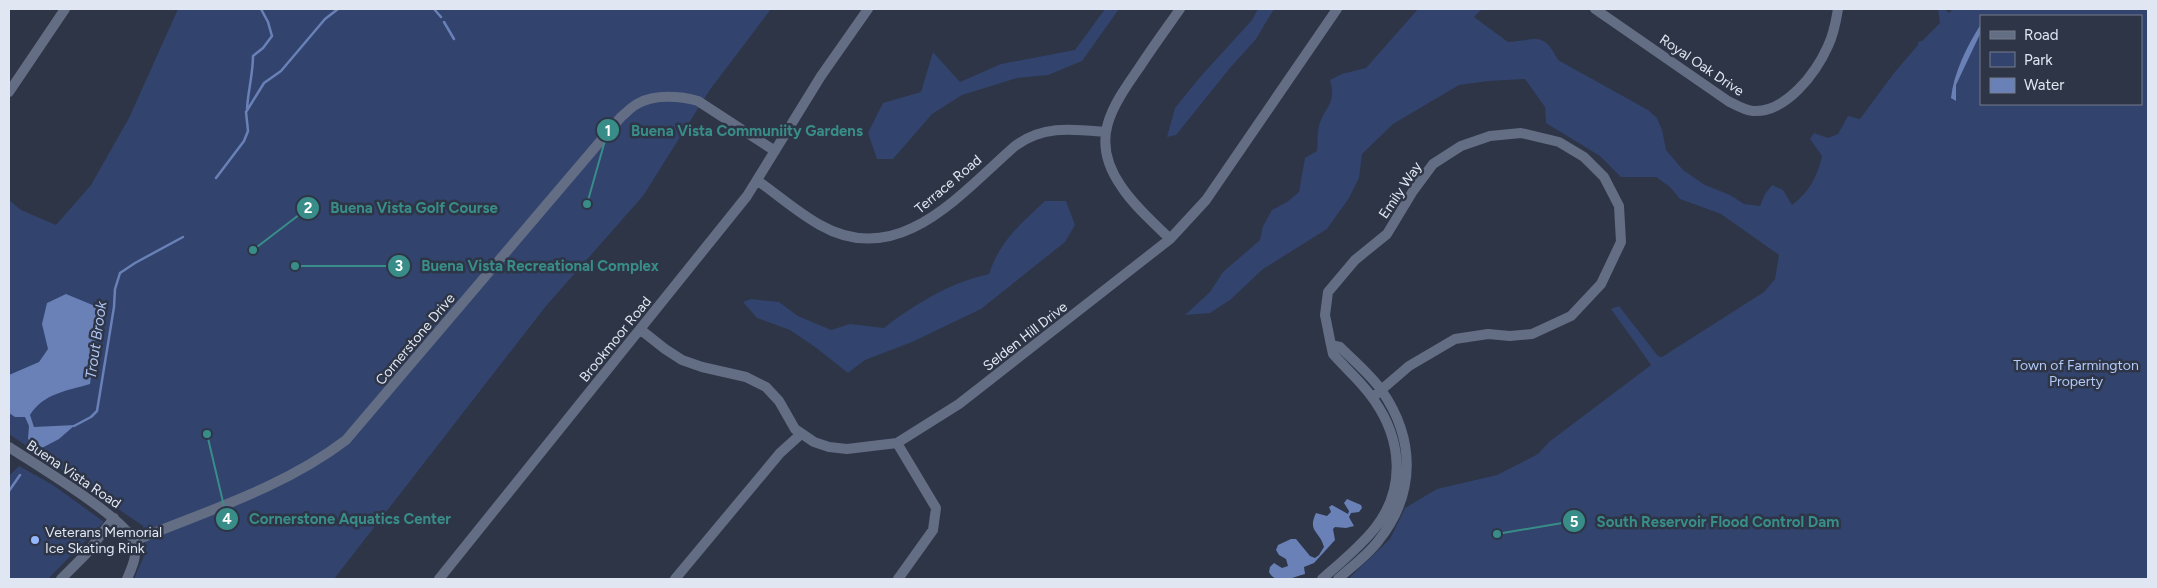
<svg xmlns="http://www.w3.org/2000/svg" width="2157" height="588" viewBox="0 0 2157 588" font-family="Figtree,sans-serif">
<rect width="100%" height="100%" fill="#2d3546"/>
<path fill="#32436d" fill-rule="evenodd" d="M 178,9 L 771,9 L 709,91 L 643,196 L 546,306 L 334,579 L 134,579 L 146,551 L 143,526 L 9,434 L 9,200 L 21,210 L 56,225 L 91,185 L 129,118 Z
M 1105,9 L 1119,9 L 1082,61 L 1048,75 L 1017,78 L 962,95 L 932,114 L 893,159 L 877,159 L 868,133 L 883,103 L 921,92 L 933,52 L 960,82 L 1001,64 L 1075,50 Z
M 1258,9 L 1274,9 L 1256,39 L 1230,68 L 1176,135 L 1167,137 L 1175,108 L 1201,76 L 1252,20 Z
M 1418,9 L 1482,9 L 1474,17 L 1508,42 C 1537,40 1543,31 1558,60 L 1648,110 L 1657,118 L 1662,130 L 1666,150 L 1683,170 L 1705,185 L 1730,195 L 1744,204 L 1760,206 L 1765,194 L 1772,185 L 1783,190 L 1792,205 C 1810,191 1817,177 1822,156 L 1810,139 L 1814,133 L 1828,138 L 1838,134 L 1848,116 L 1860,119 L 1894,73 L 1918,45 L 1918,42 L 1922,41 L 1940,23 L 1938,9 L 1944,9 L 1949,13 L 1953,9 L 2148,9 L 2148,579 L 1348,579 L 1390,539 L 1405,508 L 1437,489 L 1497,475 L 1538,454 L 1549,442 L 1651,365 L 1611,309 L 1619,306 L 1658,356 L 1662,357 L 1764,292 L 1775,279 L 1779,255 L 1721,214 L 1680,199 L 1670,187 L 1656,177 L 1621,177 L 1600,156 L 1546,123 L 1545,107 L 1525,79 L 1488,81 L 1459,85 L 1393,124 L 1362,154 L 1359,178 L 1349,198 L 1327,229 L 1263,269 L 1230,300 L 1210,313 L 1185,315 L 1210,292 L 1223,272 L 1260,240 L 1263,226 L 1272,210 L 1287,202 L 1299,192 L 1305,158 L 1317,151 C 1318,143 1317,133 1319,126 C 1325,105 1337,105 1330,80 L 1342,74 L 1366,68 ZM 1981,16 L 2141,16 L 2141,104 L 1981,104 Z
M 1045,201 L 1066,201 L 1075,225 L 1065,242 L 981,309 L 912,342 L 865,360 L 848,373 L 815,347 L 790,330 L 757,318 L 743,302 L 751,299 L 779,302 L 798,316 L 831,330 L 850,324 L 884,328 C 915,304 951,282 989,274 C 1001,239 1019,226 1045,201 Z
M 19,466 L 53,485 L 104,522 L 48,579 L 9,579 L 9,476 Z"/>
<path fill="#6981b7" d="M 1981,24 L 1981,32 L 1956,85 L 1956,101 L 1951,98 C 1954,72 1967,46 1981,24 Z
M 66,294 L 95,306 L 99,313 L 90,384 C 67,391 44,393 30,415 L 34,427 L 75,425 L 59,439 L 40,449 L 28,439 L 29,426 L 25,417 L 15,417 L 9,413 L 9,375 L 39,362 L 48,349 L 42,324 L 47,303 Z
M 1347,499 L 1361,505 L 1362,508 L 1359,512 L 1351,513 L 1349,517 L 1354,526 L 1346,528 L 1335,527 L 1333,529 L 1335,540 L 1314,563 L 1304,567 L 1305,574 C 1294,577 1276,586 1269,572 L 1270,567 L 1274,563 L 1282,568 L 1288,566 L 1286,559 L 1279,555 L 1276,550 L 1278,545 L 1291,539 L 1296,539 L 1310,556 L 1315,558 L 1319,555 L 1324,547 C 1320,531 1307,532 1316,513 L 1327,516 L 1331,512 L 1329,507 L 1332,505 L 1348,514 L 1349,511 L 1344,503 Z"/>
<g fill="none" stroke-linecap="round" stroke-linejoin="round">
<path stroke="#6981b7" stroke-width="2.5" d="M 434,9 L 441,17
M 444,22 L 454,39
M 247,109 C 248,91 253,74 253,56 L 263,48 L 272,36 L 268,22 L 261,9
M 216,178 L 244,141 L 248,131 L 246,112 L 264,83 L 281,71 L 325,19 L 338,9
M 74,426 L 91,417 L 97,411 L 114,307 L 115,289 L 120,273 L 135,263 L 183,237
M 9,491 L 20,475"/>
<path stroke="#636e85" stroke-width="10" d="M 1595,9 L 1728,101 C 1736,105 1744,110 1753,111 C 1786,113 1816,73 1828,46 C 1834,34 1836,21 1838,9
M 9,92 L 65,9
M 758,181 C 778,195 798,213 820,225 C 899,270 960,194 1015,146 C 1043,125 1072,129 1105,132
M 1170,239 C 1153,222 1134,206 1121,186 C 1089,140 1111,108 1139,68 C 1152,48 1166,29 1180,9
M 641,330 L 665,349 L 682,360 L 702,367 L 746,377 L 766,387 L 779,401 L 795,429 L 814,442 L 829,447 L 847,449 L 897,443 L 959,404 L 1170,239 L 1206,200 L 1337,9
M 1331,345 L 1325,315 L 1328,292 L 1355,260 L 1387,234 L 1413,191 L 1433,164 L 1461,146 L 1490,136 L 1521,133 L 1559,142 L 1584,157 L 1604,177 L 1619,206 L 1621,242 L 1601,284 L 1571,316 L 1532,334 L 1510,336 L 1488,334 L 1455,339 L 1409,366 L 1373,397
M 897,443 L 936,508 L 933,530 L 898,579
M 9,447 C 33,463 127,519 134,542 C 138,555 132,567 127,579
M 134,541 C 206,511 283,488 346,440 L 621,117 C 627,112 632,106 639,103 C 655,94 681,96 698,101 L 775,151
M 61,579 L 86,554 L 114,518
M 439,579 L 747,196 L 821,76 L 868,9
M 675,579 L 780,453 L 801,434
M 1322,579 C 1340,563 1360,547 1375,528 C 1406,489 1402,440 1374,400 C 1363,383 1346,369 1333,354 L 1331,345 L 1340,347 C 1354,361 1371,375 1382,391 C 1415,439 1416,493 1379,540 C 1368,555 1351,567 1338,579"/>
</g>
<circle fill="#96b6fd" stroke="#2d3546" stroke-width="2" cx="35" cy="540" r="5"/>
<g text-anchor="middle" stroke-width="5" stroke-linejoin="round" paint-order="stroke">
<g font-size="14" fill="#e1e7f2" stroke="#2d3546">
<text transform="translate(1702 65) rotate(34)" y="5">Royal Oak Drive</text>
<text transform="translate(948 184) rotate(-40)" y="5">Terrace Road</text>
<text transform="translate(1400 190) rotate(-56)" y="5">Emily Way</text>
<text transform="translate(1025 336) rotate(-38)" y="5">Selden Hill Drive</text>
<text transform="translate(415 339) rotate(-50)" y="5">Cornerstone Drive</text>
<text transform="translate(615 339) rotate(-51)" y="5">Brookmoor Road</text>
<text transform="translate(74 474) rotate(34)" y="5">Buena Vista Road</text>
</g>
<g font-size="14" fill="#b3c9f8" stroke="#2d3546">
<text x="2076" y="370">Town of Farmington<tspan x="2076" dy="16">Property</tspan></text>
</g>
<g font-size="14" fill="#e1e7f2" stroke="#2d3546" text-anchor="start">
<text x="45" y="537">Veterans Memorial<tspan x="45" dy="16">Ice Skating Rink</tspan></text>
</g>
<g font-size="15" font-style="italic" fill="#b0c5f4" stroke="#2d3546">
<text transform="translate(96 340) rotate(-82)" y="5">Trout Brook</text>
</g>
</g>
<path fill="none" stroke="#398d88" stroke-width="2" d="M587 204L608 130M253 250L308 208M295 266L399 266M207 434L227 519M1497 534L1574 521"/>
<g fill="#398d88" stroke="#2d3546" stroke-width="2">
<circle cx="587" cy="204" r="5"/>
<circle cx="253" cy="250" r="5"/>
<circle cx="295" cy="266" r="5"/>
<circle cx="207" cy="434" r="5"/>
<circle cx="1497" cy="534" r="5"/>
<circle cx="608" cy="130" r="12"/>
<circle cx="308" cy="208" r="12"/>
<circle cx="399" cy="266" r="12"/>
<circle cx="227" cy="519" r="12"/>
<circle cx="1574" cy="521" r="12"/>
</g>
<g font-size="15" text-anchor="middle" font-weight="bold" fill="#fff">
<text x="608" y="136">1</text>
<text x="308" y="213">2</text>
<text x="399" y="271">3</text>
<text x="227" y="524">4</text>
<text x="1574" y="527">5</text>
</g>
<g font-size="15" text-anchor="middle" font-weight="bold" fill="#398d88" stroke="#2d3546" stroke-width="5" stroke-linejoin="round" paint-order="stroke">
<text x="747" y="136">Buena Vista Communiity Gardens</text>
<text x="414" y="213">Buena Vista Golf Course</text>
<text x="540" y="271">Buena Vista Recreational Complex</text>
<text x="350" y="524">Cornerstone Aquatics Center</text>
<text x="1718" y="527">South Reservoir Flood Control Dam</text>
</g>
<rect width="2157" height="588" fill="none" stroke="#e1e7f2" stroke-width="20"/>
<rect x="1980" y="15" width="162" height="90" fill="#2d3546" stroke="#757c8b"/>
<rect x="1990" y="31" width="25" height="8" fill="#636e85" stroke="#757c8b"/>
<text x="2024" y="40" font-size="15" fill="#e1e7f2">Road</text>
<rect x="1990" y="52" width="25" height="15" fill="#32436d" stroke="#757c8b"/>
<text x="2024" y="65" font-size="15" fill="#e1e7f2">Park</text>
<rect x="1990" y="78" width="25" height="15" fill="#6981b7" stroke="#757c8b"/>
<text x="2024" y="90" font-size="15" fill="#e1e7f2">Water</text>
</svg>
